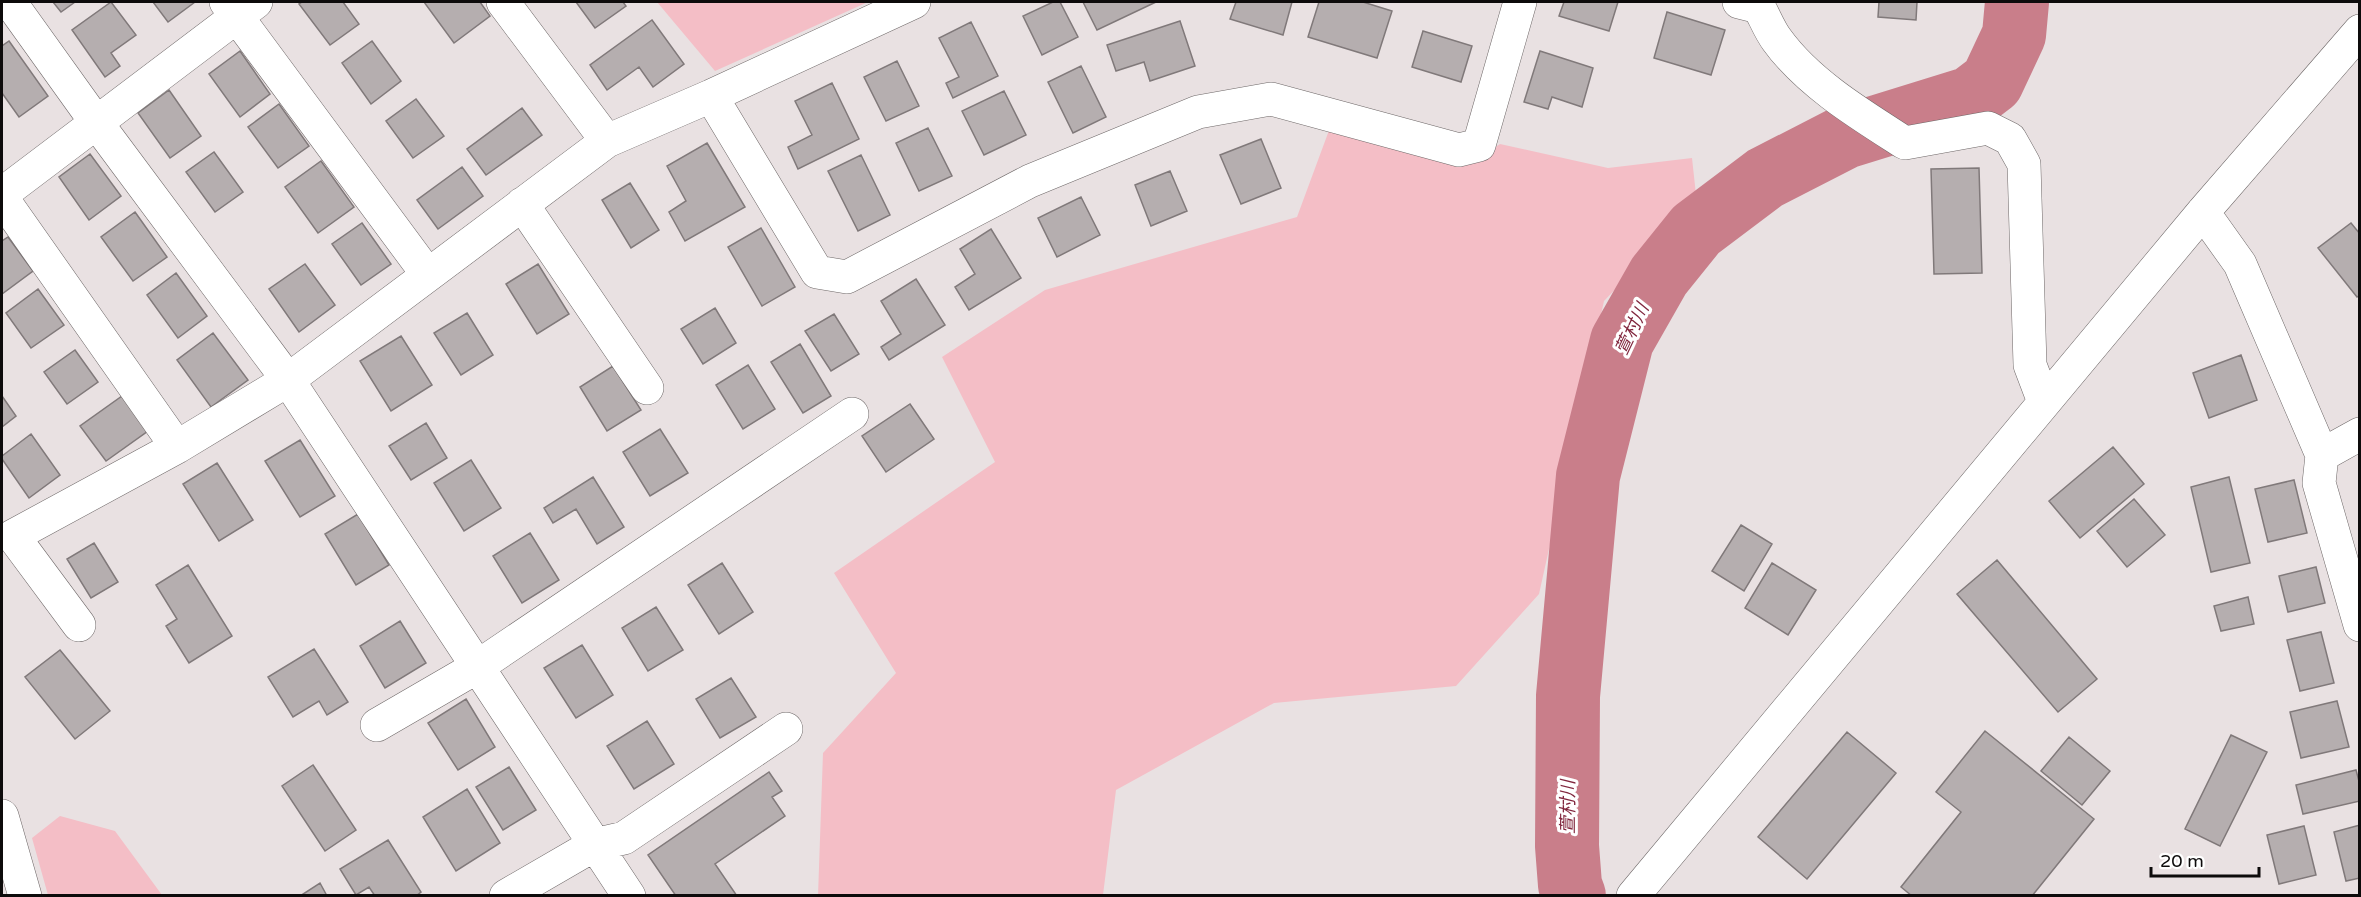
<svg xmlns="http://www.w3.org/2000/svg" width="2361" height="897" viewBox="0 0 2361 897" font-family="'Varela Round','Noto Sans JP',sans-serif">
<rect width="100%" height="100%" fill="#e9e1e2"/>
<path fill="#f4bec6" d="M 657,2 L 868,2 L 715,71 Z
M 1331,125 L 1470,164 L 1500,144 L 1608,168 L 1692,158 L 1697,204 L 1604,301 L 1539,594 L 1456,686 L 1274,703 L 1116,790 L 1103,895 L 818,896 L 823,753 L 896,673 L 834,573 L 995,462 L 942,357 L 1045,290 L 1297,217 Z
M 60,816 L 115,831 L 162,895 L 48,895 L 32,838 Z"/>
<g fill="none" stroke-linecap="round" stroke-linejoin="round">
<path stroke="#c97e8a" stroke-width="64" d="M 1574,896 L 1570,885 L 1567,846 L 1568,696 L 1588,476 L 1622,341 L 1659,276 L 1696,230 L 1765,178 L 1845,137 L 1971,98 L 1992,82 L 2014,35 L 2017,2"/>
</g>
<path fill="#b5aeaf" stroke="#80797a" stroke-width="1.5" d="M 53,2 L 75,2 L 61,12 Z
M 111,2 L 136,35 L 111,53 L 120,66 L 105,77 L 72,30 Z
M 153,2 L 195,2 L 168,22 Z
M 302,2 L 343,2 L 359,24 L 330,45 L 299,4 Z
M 424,2 L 480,2 L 490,16 L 454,43 Z
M 576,2 L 623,2 L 626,6 L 595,28 Z
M 1053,2 L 1060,2 L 1078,37 L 1042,55 L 1023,16 Z
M 1083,2 L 1156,2 L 1097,30 Z
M 1236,2 L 1292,2 L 1283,35 L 1230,19 Z
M 1319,2 L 1363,2 L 1392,11 L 1377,58 L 1308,37 Z
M 1564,2 L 1618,2 L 1609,31 L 1559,16 Z
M 1879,2 L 1917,2 L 1916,20 L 1878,17 Z
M 1667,12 L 1725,30 L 1711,75 L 1654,58 Z
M 652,20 L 684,64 L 653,87 L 639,67 L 607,90 L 590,65 Z
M 1180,21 L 1195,66 L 1150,81 L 1144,62 L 1116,71 L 1107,45 Z
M 971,22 L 998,76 L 953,98 L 946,83 L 959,77 L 939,38 Z
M 1423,31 L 1472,46 L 1461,82 L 1412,67 Z
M 9,41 L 48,96 L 19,117 L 2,93 L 2,46 Z
M 372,41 L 401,81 L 371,104 L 342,63 Z
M 240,51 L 270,94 L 240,117 L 209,74 Z
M 1540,51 L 1593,68 L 1582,107 L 1552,97 L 1548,109 L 1524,102 Z
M 897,61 L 919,106 L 886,121 L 864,77 Z
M 1081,66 L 1106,117 L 1073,133 L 1048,82 Z
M 832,83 L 859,139 L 798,169 L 788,147 L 812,135 L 795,101 Z
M 169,90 L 201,136 L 170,158 L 138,113 Z
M 1004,91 L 1026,135 L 984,155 L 962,111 Z
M 416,99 L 444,136 L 413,158 L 386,121 Z
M 279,104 L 309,146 L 278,168 L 248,127 Z
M 522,108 L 542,135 L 486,175 L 467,149 Z
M 928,128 L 952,176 L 919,191 L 896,143 Z
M 1261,139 L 1281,188 L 1241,204 L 1220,155 Z
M 707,143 L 745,207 L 685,241 L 669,212 L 686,201 L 667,166 Z
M 214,152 L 243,192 L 215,212 L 186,172 Z
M 90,154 L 121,196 L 89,220 L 59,177 Z
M 861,155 L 890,215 L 858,231 L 828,171 Z
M 321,161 L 354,207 L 318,233 L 285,187 Z
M 462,167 L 483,196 L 438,229 L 417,200 Z
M 1979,168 L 1982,273 L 1934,274 L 1931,169 Z
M 1170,171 L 1187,211 L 1151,226 L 1135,185 Z
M 630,183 L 659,230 L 631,248 L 602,200 Z
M 1081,197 L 1100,235 L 1057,257 L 1038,218 Z
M 135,212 L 167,257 L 133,281 L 101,237 Z
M 362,223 L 391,264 L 361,285 L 332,244 Z
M 2351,223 L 2360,234 L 2360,295 L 2357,297 L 2318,248 Z
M 761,228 L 795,287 L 762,306 L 728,247 Z
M 991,229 L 1021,278 L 969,310 L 955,287 L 975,274 L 960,249 Z
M 8,237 L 33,271 L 2,294 L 2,241 Z
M 305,264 L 335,305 L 299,332 L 269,289 Z
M 538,264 L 569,314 L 537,334 L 506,284 Z
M 176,273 L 207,316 L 178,338 L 147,295 Z
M 916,279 L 945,325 L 889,360 L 881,347 L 901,334 L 881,301 Z
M 38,289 L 64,325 L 31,348 L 6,313 Z
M 715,308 L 736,343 L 703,364 L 681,329 Z
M 467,313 L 493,355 L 461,375 L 434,333 Z
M 834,314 L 859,354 L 831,371 L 805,331 Z
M 213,333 L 248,380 L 211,407 L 177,360 Z
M 401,336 L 432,385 L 391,411 L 360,361 Z
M 800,344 L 831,396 L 803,413 L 771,362 Z
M 75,350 L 98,382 L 67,404 L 44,372 Z
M 2241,355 L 2257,400 L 2209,418 L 2193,373 Z
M 748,365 L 775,409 L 743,429 L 716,385 Z
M 613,366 L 641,410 L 607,431 L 580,387 Z
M 2,396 L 16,416 L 2,427 Z
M 122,396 L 148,431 L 106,461 L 80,426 Z
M 910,404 L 934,439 L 886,472 L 862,436 Z
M 426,423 L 447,458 L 411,480 L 389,446 Z
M 660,429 L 688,473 L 650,496 L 623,452 Z
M 31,434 L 60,475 L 29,498 L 2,459 L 2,456 Z
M 300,440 L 335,496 L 300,517 L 265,461 Z
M 2113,447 L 2144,484 L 2080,538 L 2049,501 Z
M 471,460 L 501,508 L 464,531 L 434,483 Z
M 217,463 L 253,520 L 219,541 L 183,484 Z
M 593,477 L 624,527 L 597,544 L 576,509 L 553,523 L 544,508 Z
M 2229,477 L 2250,563 L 2211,572 L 2191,487 Z
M 2294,480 L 2307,533 L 2268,542 L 2255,489 Z
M 2134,499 L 2165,535 L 2127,567 L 2097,531 Z
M 358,514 L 389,565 L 356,585 L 325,534 Z
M 1741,525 L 1772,544 L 1744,591 L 1712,571 Z
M 530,533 L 559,580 L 522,603 L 493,556 Z
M 94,543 L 118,582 L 91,598 L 67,559 Z
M 1997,560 L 2097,679 L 2058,712 L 1957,594 Z
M 722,563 L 753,612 L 719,634 L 688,585 Z
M 1772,563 L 1816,590 L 1788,635 L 1745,608 Z
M 188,565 L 232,636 L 189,663 L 166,626 L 177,619 L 156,585 Z
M 2316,567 L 2325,603 L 2288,612 L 2279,576 Z
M 2248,597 L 2254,624 L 2221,631 L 2214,606 Z
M 656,607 L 683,650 L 648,671 L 622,628 Z
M 400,621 L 426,663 L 385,688 L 360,646 Z
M 2321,632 L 2334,683 L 2300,691 L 2287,640 Z
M 582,645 L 613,695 L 576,718 L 544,668 Z
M 314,649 L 348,702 L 327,715 L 319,701 L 293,717 L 268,677 Z
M 60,650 L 110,711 L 75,739 L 25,677 Z
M 731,678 L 756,717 L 720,738 L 696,699 Z
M 466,699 L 495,747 L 458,770 L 428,723 Z
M 2337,701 L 2349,747 L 2301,758 L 2290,712 Z
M 647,721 L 674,764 L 634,789 L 607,746 Z
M 1985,731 L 2094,819 L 2032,896 L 1912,896 L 1901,887 L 1961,812 L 1936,792 Z
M 1847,732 L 1896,773 L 1807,879 L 1758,837 Z
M 2231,735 L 2267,752 L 2220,846 L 2185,829 Z
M 2069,737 L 2110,771 L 2082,805 L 2041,771 Z
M 313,765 L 356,830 L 325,851 L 282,786 Z
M 509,767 L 536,810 L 503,830 L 476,787 Z
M 2356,770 L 2360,785 L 2360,801 L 2303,814 L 2296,785 Z
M 769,772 L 782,791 L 772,797 L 785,816 L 715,864 L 737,896 L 676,896 L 648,855 Z
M 467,789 L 500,843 L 456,871 L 423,817 Z
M 2360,825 L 2360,878 L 2346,881 L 2334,832 Z
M 2304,826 L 2316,875 L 2279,884 L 2267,835 Z
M 388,840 L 421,892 L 416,896 L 375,896 L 369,887 L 356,895 L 340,869 Z
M 320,883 L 327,896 L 300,896 Z"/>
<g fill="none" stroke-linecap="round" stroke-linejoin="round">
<g stroke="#6e6868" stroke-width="34">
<path id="minor" d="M 10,2 L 96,122 L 288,380 L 629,896
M 226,2 L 428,275
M 503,2 L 607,141
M 1739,2 L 1759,7 C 1765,18 1770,31 1777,40 C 1808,83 1861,115 1905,143 L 1988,128 L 2010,139 L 2024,164 L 2030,365 L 2044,402
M 711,96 L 817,272 L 847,277 L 1030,181 L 1198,112 L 1271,99 L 1459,150 L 1479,145 L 1520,2
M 2,194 L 256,2
M 2,198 L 177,447
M 522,204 L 647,388
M 2203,212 L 2240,264 L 2322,455 L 2319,483 L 2360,625
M 2322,455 L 2360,434
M 79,625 L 13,536 L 177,447 L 288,380 L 607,141 L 711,96 L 914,2
M 377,725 L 477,667 L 852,414
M 2,816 L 25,896
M 506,896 L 594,845 L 624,838 L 786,729
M 1633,896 L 2203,212 L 2360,31"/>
</g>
<use href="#minor" stroke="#fff" stroke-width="33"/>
</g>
<g text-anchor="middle" stroke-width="6" stroke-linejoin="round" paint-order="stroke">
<g font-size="18" font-style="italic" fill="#81273e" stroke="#fff">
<text transform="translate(1632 329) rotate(-65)" y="6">萱村川</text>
<text transform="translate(1568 807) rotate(-90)" y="6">萱村川</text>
</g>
</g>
<rect width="2361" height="897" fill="none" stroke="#0d0b0b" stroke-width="6"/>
<path d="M2151 867v9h108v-9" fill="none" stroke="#0d0b0b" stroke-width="3"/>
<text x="2160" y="867" font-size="18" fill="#0d0b0b" stroke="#ffffff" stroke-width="4.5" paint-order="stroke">20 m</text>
</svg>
